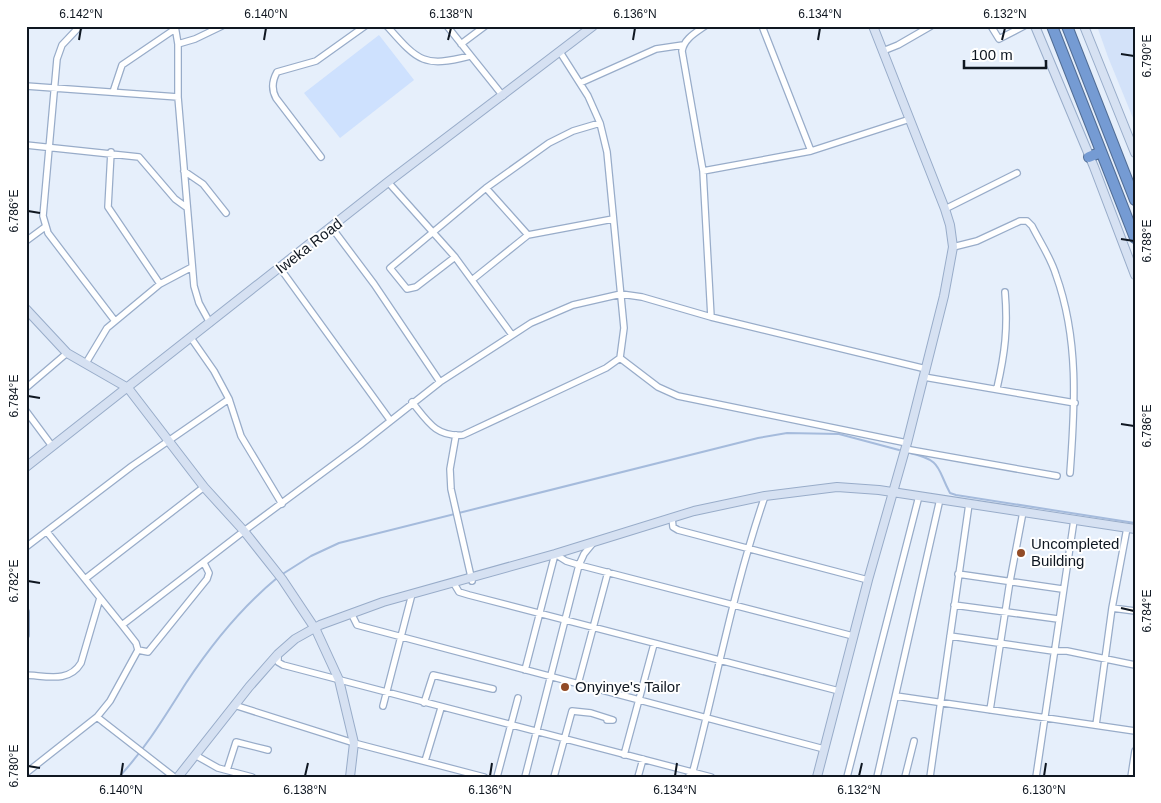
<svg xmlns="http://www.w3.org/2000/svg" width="1161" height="803" viewBox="0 0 1161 803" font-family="Arial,sans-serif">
<rect width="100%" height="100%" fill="#e6effb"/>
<path fill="#d3e2f9" d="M 1097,26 L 1135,26 L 1135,123 L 1108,57 Z"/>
<path fill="#cee1fe" d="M 379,35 L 414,80 L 340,138 L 304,93 Z"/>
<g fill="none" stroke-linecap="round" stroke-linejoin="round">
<path stroke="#a5bbdc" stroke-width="2" d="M 910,453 C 943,461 936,467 950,493 L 956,495 L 1135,523
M 281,575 L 311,556 L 339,543 L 758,438 L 787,433 L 839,434 L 899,450
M 119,777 C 146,748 165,716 186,683 C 211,645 242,607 277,578"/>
<g stroke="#98acc9" stroke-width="8">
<path id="street" d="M 80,26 L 62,45 L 57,59 L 43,216 L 48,233 L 115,321
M 387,26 C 418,61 423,68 470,56
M 447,26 L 503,96
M 762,26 L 811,151
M 991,26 L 999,39 L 1024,26
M 178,44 L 195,39 L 222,26
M 461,44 L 485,26
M 883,51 L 898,45 L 931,26
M 580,83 L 656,49 L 683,45
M 26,86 L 178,97 L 178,44 L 175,26
M 113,92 L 122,65 L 175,29
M 178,97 L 194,286 L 199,303 L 210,323
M 26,145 L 139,157 L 175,199 L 186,207
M 111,152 L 108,207 L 160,284
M 321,157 L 276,98 C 271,89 272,81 277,72 L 316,61 L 365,26
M 184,171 L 203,184 L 226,213
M 703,171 L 682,51 C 684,39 695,33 705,26
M 388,182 L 455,257 L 512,335
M 486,188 L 528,235 L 613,219
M 945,209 L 1017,173
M 332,228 L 374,284 L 440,382
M 26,241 L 45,227
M 953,247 L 977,241 L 1020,221 L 1027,221 L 1032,226 C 1040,242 1051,258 1056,275 C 1079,339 1075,406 1070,473
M 455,257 L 416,287 L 407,289 L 390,268 L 486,188 L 549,143 L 573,131 L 600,123
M 280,268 L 390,420
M 472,280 L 528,235
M 711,317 L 703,171 L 811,151 L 910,119
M 191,338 L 214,371 L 229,399 L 241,436 L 282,504
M 620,358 L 658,387 L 678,396 L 907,443
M 86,363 L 107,328 L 160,284 L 192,267
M 924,377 L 1075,403
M 26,388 L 67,353
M 997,388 C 1005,353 1008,328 1005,292
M 412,402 C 428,422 436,437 463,435 L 606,368 L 620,358 L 624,328 L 607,152 L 600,123 L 588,96 L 560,52
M 26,411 L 52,446
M 456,435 L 450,469 L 451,489 L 472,581
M 905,449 L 1057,476
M 672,518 L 673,527 L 678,530 L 868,580
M 26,547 L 132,466 L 229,399
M 958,574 L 1062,589
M 85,579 L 204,487
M 453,582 L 459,592 L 469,595 L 839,691
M 954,605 L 1058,619
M 1112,608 L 1135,611
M 26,612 L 26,635
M 351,613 L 357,625 L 824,749
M 122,625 L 244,531 L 360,445 L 440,382 L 531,323 L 573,305 L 621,294 L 642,297 L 711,317 L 926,369
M 950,636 L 1053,651 L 1067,651 L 1135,665
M 138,650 L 148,652 L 207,579 L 209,573 L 204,563
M 278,654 L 278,662 L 283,665 L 711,777
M 525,670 L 555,554 L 566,561 L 579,565 L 853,636
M 26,675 C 47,676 69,683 81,663 L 100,598
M 578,684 L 608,572
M 896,696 L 1135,731
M 424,703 L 433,675 L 493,689
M 234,705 L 354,743 L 484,777
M 383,706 L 412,594
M 990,710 L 1010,581 L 1023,512
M 97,717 L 174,777
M 1096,725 L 1112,608 L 1127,528
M 195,755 L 218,768 L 252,777
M 624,755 L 654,644
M 425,761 L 441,708
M 227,770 L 236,742 L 268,750
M 26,773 L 97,717 L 110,701 L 138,650 L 136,643 L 122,625 L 47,532
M 497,777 L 518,698
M 525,777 L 579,565 L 584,554 L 593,543
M 554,777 L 572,711 L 591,713 L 613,720 L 607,720
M 638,777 L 643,759
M 688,777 L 693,771 C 717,679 734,586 765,496
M 847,777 L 919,496
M 877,777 L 940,499
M 905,777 L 914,741
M 930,777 L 969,504
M 1036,777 L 1074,520
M 1131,777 L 1135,751"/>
</g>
<g stroke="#98acc9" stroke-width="10">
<path id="secondary" d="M 1035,26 L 1094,167 L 1135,275
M 1084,26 L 1135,153
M 26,309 L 67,353 L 128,388 L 204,487 L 244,531 L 282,579 L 316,630 L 339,680 L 354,743 L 350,777
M 26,467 L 388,182 L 593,26
M 178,777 L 249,687 L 278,654 L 295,639 L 320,625 L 383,602 L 555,554 L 694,511 L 765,496 L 837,487 L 879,490 L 1135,529
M 817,777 L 868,580 L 907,443 L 944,296 L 953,247 L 950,225 L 945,209 L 873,26"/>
</g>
<g stroke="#516d95" stroke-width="12">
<path id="highway" d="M 1052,26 L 1135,238
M 1067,26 L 1135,200
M 1089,157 L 1101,152"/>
</g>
<use href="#street" stroke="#fff" stroke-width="5.5"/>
<use href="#secondary" stroke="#d6e1f2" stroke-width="8"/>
<use href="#highway" stroke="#759bd3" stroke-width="10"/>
</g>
<path fill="none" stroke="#0f1721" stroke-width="2" d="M 79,40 L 81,28M 264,40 L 266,28M 448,40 L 451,28M 633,40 L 635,28M 818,40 L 820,28M 1002,40 L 1005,28M 1121,54 L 1134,56M 28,211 L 40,213M 1121,239 L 1134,241M 28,396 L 40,398M 1121,424 L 1134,426M 28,581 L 40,583M 1121,608 L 1134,611M 28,766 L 40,768M 121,776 L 123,763M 305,776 L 308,763M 490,776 L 492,763M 675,776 L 677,763M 859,776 L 862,763M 1044,776 L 1046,763"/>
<g fill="#924b26" stroke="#fff" stroke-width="2">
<circle cx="1021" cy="553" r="5"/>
<circle cx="565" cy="687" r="5"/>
</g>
<g text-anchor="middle" stroke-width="4" stroke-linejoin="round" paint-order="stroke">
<g font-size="15" fill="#0f1721" stroke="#fff">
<text transform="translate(309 246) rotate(-38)" y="5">Iweka Road</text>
</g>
<g font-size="15" fill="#0f1721" stroke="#fff" text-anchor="start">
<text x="1031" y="549">Uncompleted<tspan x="1031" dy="17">Building</tspan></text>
<text x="575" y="692">Onyinye's Tailor</text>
</g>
</g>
<rect width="1161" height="803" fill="none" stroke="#ffffff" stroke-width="55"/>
<path d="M964 60v8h82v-8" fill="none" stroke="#0f1721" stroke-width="2.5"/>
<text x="971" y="60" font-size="15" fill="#0f1721" stroke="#ffffff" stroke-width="4" paint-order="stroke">100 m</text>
<rect x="28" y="28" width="1106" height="748" fill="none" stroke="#0f1721" stroke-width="2"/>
<g font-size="12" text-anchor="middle" fill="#0f1721">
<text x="81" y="18">6.142°N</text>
<text x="266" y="18">6.140°N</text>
<text x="451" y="18">6.138°N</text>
<text x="635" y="18">6.136°N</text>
<text x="820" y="18">6.134°N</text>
<text x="1005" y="18">6.132°N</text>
<text transform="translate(1147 56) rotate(-90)" y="4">6.790°E</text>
<text transform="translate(14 211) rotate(-90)" y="4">6.786°E</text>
<text transform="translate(1147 241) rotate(-90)" y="4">6.788°E</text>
<text transform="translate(14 396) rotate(-90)" y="4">6.784°E</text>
<text transform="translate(1147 426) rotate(-90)" y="4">6.786°E</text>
<text transform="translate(14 581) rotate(-90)" y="4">6.782°E</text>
<text transform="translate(1147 611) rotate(-90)" y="4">6.784°E</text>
<text transform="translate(14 766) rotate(-90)" y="4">6.780°E</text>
<text x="121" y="794">6.140°N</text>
<text x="305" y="794">6.138°N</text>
<text x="490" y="794">6.136°N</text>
<text x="675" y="794">6.134°N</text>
<text x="859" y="794">6.132°N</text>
<text x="1044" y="794">6.130°N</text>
</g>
</svg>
